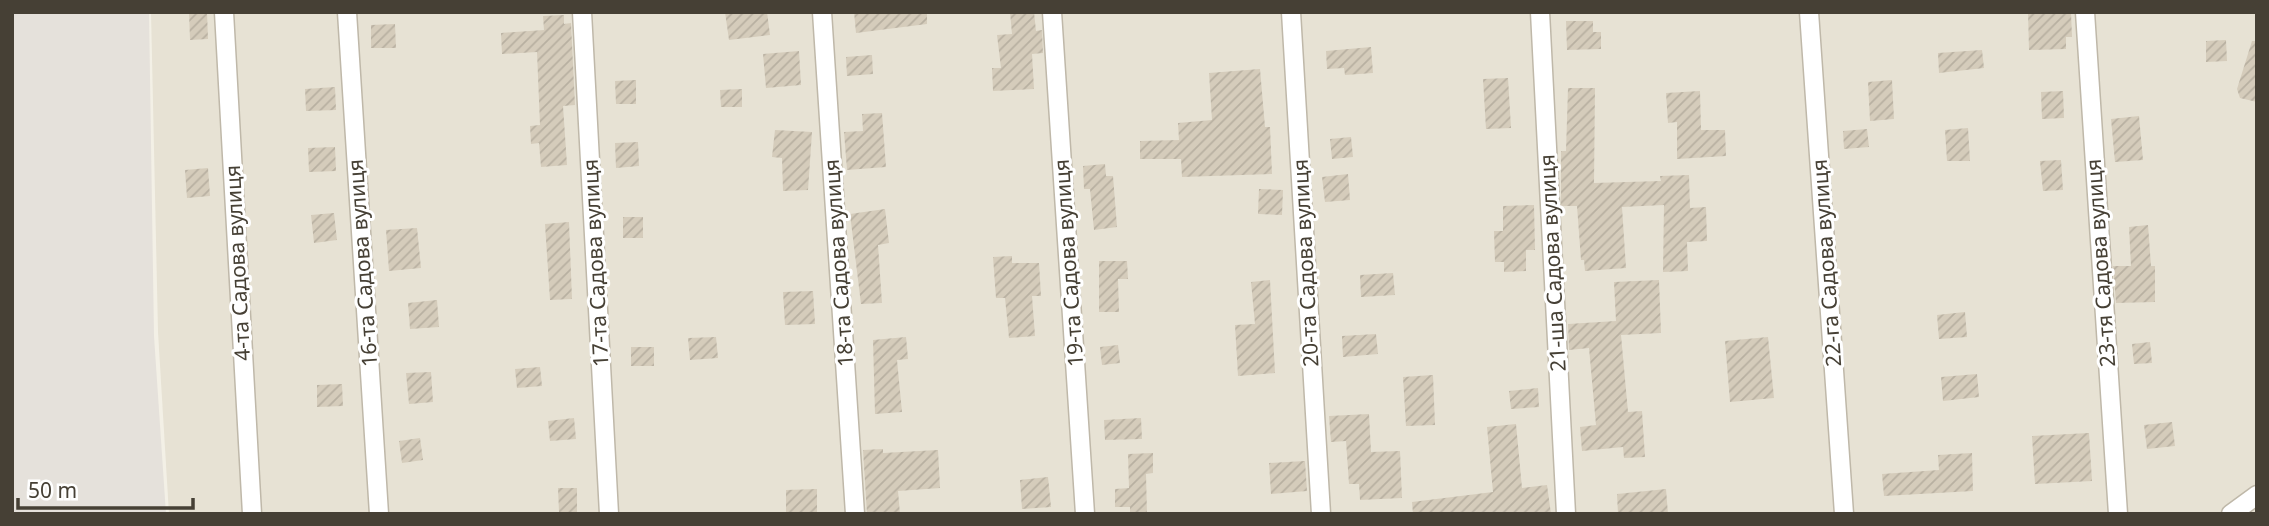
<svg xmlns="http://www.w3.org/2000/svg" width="2269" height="526" viewBox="0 0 2269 526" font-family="'Noto Sans',sans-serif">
<defs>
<pattern id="building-hatch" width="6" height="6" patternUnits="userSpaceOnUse" patternTransform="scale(1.75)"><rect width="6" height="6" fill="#d5ccbb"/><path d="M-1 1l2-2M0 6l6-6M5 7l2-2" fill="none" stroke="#b8b0a1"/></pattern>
</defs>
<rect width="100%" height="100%" fill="#f3f0e6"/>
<path fill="#e7e2d4" d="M 151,12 L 2257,12 L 2257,514 L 169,514 L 158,332 Z"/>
<path fill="#e5e1db" d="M 12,12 L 149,12 L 154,336 L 166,514 L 12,514 Z"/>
<path fill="url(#building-hatch)" d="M 189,12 L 207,12 L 208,39 L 190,40 Z
M 725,12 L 767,12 L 770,35 L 729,40 Z
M 854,12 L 927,12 L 927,24 L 856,33 Z
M 1010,12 L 1034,12 L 1036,31 L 1042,30 L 1043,53 L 1032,54 L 1034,89 L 993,91 L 992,68 L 1001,68 L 997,35 L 1012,34 Z
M 2028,12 L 2071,12 L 2072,37 L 2066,37 L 2066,49 L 2029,50 Z
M 564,15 L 564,24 L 571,23 L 575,105 L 563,106 L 567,165 L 541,167 L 539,143 L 531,144 L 530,126 L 540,125 L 537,52 L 502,54 L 501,33 L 544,30 L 543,16 Z
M 1566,21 L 1593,21 L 1593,32 L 1601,32 L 1601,49 L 1567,50 Z
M 395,24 L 396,48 L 371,48 L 371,25 Z
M 2226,40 L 2227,61 L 2206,62 L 2206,41 Z
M 2252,41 L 2257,41 L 2257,102 L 2240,98 L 2237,89 Z
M 1371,47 L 1373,73 L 1345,75 L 1344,68 L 1327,69 L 1326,51 Z
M 1982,50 L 1984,68 L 1939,73 L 1938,53 Z
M 799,51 L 801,85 L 766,88 L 763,54 Z
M 872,55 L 873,74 L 847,76 L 846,57 Z
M 1260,69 L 1265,127 L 1270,127 L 1272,174 L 1182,177 L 1181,159 L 1140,159 L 1140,141 L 1179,140 L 1178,123 L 1212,120 L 1209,73 Z
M 1508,78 L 1511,128 L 1486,129 L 1483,79 Z
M 636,80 L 636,104 L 616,104 L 615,81 Z
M 1892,80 L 1894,119 L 1870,121 L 1868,82 Z
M 335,87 L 336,110 L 306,111 L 305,89 Z
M 1568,88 L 1595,88 L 1594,183 L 1661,181 L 1660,176 L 1689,175 L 1690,208 L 1706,207 L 1707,241 L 1687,242 L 1688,271 L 1663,272 L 1664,205 L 1622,207 L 1626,268 L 1585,271 L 1584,260 L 1581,260 L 1577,206 L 1561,206 L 1561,151 L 1566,151 Z
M 742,89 L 742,107 L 721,107 L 720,90 Z
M 1700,91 L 1701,130 L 1725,130 L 1726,156 L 1677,159 L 1677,122 L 1668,123 L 1666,93 Z
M 2063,91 L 2064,118 L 2042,119 L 2041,92 Z
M 882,113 L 886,167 L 847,170 L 844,132 L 863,131 L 862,114 Z
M 2139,116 L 2143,160 L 2115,162 L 2111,119 Z
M 1968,128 L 1970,161 L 1947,161 L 1945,130 Z
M 1867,129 L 1869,147 L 1844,149 L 1843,131 Z
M 775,130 L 812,132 L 808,190 L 783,191 L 782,158 L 772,157 Z
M 1351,137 L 1353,157 L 1332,159 L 1330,139 Z
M 638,142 L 639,166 L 616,168 L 615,143 Z
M 335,147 L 336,171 L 309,172 L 308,148 Z
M 2061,160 L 2063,190 L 2043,191 L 2040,161 Z
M 1105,164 L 1106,176 L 1113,176 L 1117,227 L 1094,230 L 1090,189 L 1084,189 L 1083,166 Z
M 208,168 L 210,196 L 187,198 L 185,170 Z
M 1348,174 L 1350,200 L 1325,202 L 1322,177 Z
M 1259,189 L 1283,190 L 1282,215 L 1258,214 Z
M 1534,205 L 1535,250 L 1526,250 L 1526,271 L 1504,272 L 1504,262 L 1495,262 L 1494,231 L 1503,231 L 1503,206 Z
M 885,209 L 889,243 L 878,245 L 882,303 L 861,304 L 850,214 Z
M 334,213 L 337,240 L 314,243 L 311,215 Z
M 623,217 L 643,217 L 643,238 L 623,238 Z
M 569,222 L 572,299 L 550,300 L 545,224 Z
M 2148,225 L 2151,266 L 2155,266 L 2155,302 L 2116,303 L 2113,266 L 2131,266 L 2129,227 Z
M 417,228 L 421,268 L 389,271 L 386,230 Z
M 1012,256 L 1012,263 L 1039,263 L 1041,296 L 1032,296 L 1035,336 L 1009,338 L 1005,298 L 996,298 L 993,257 Z
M 1099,261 L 1127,261 L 1128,279 L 1118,279 L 1119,312 L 1099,312 Z
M 1393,273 L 1395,295 L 1361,297 L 1360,275 Z
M 1270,280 L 1275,373 L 1238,376 L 1235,325 L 1255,324 L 1251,282 Z
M 1659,280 L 1661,333 L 1621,335 L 1628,412 L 1642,411 L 1645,457 L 1624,458 L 1623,447 L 1582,451 L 1580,427 L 1596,425 L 1589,348 L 1569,350 L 1568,324 L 1616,321 L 1614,282 Z
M 813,291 L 815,324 L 785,325 L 783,292 Z
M 437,300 L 439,327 L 410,329 L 408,303 Z
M 1965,312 L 1967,337 L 1939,339 L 1937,315 Z
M 1376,334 L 1378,354 L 1343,357 L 1342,336 Z
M 716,337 L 718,358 L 690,360 L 688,338 Z
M 906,337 L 908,359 L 897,360 L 902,412 L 875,414 L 873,340 Z
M 1768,337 L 1774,398 L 1730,402 L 1725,341 Z
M 2150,342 L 2152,363 L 2134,364 L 2132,344 Z
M 1118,345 L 1120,363 L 1102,365 L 1100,347 Z
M 631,347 L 654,347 L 654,366 L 631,366 Z
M 540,367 L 542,386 L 517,388 L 515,369 Z
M 431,372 L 433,402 L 409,404 L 406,373 Z
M 1977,374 L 1979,397 L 1943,401 L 1941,377 Z
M 1433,375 L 1435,425 L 1406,426 L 1403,377 Z
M 342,384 L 343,406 L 317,407 L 317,385 Z
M 1538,388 L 1539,407 L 1511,409 L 1509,391 Z
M 1369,414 L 1371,452 L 1400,451 L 1402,498 L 1360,500 L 1359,484 L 1349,484 L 1346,441 L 1331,442 L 1329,416 Z
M 574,418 L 576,439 L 550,441 L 548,421 Z
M 1141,418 L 1142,439 L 1105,440 L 1104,420 Z
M 2172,422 L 2175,446 L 2147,449 L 2144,425 Z
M 1516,424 L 1522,488 L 1547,485 L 1551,514 L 1413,514 L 1412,502 L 1493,492 L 1487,427 Z
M 2089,433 L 2092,481 L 2035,484 L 2032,436 Z
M 420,438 L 423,460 L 402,463 L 399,441 Z
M 883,449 L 883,453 L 938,450 L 940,488 L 898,491 L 900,514 L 867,514 L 863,450 Z
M 1153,453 L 1153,473 L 1146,474 L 1147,514 L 1130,514 L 1130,507 L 1115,507 L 1115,489 L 1129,488 L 1128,454 Z
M 1972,453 L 1973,491 L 1884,496 L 1882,474 L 1939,470 L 1938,455 Z
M 1305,461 L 1307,491 L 1271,494 L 1269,463 Z
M 1048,477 L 1051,507 L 1022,509 L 1020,480 Z
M 558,488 L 577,488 L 577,512 L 559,512 Z
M 817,489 L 817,514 L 786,514 L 786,490 Z
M 1666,489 L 1668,514 L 1618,514 L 1617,494 Z"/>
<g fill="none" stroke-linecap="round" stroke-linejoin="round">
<g stroke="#bfb8a9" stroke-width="21">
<path id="minor" d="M 224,12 L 252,514
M 347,12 L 379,514
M 582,12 L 609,514
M 822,12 L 855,514
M 1052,12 L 1085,514
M 1291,12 L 1321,514
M 1540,12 L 1566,514
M 1809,12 L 1844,514
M 2085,12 L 2118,514
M 2231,514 L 2257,495"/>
</g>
<use href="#minor" stroke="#fff" stroke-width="18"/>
</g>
<g text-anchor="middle" stroke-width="6" stroke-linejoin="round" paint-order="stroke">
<g font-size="21" fill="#464035" stroke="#fff">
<text transform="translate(238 263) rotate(-93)" y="7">4-та Садова вулиця</text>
<text transform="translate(363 263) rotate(-94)" y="7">16-та Садова вулиця</text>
<text transform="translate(596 263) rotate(-93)" y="7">17-та Садова вулиця</text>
<text transform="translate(839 263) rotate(-94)" y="7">18-та Садова вулиця</text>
<text transform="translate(1069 263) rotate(-94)" y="7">19-та Садова вулиця</text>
<text transform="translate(1306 263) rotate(-93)" y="7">20-та Садова вулиця</text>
<text transform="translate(1553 263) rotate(-93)" y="7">21-ша Садова вулиця</text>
<text transform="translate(1827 263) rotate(-94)" y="7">22-га Садова вулиця</text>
<text transform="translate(2101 263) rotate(-94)" y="7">23-тя Садова вулиця</text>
</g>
</g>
<rect width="2269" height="526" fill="none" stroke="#464035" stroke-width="28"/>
<path d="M18 498v10h175v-10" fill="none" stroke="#464035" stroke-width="3.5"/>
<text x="28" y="498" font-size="21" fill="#464035" stroke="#ffffff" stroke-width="5" paint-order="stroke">50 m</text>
</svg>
